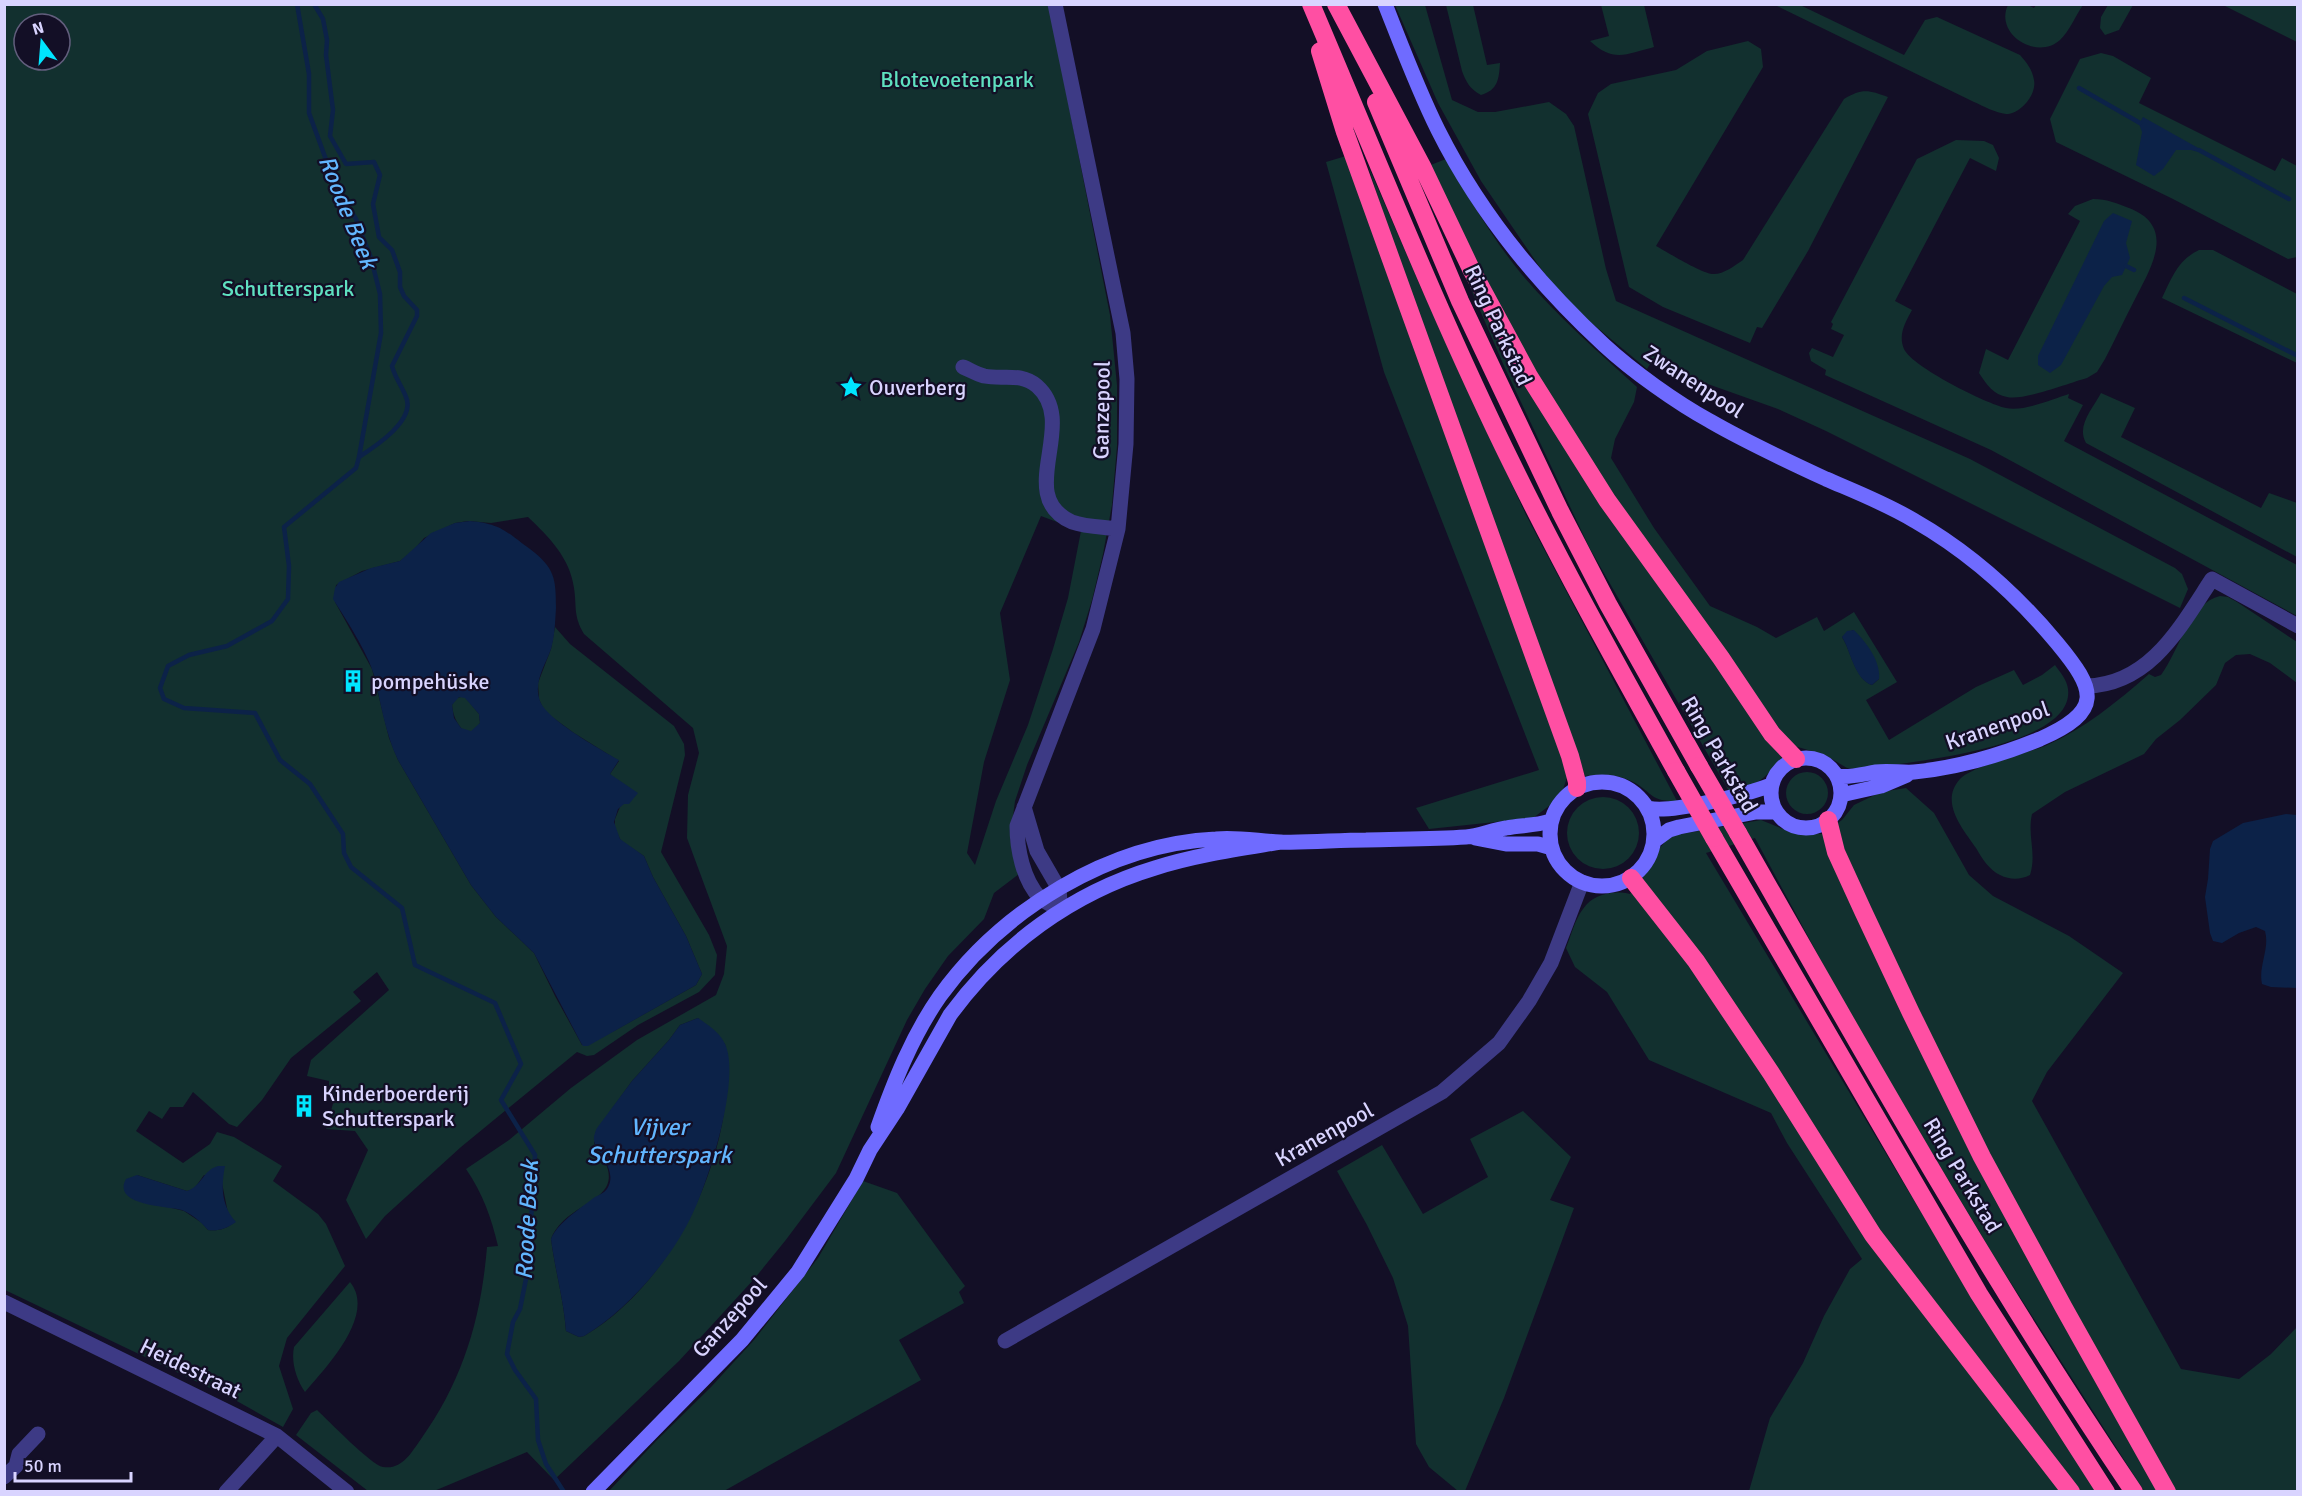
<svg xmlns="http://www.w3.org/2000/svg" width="2302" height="1496" viewBox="0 0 2302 1496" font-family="Signika,sans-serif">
<rect width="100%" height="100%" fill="#130f26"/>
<path fill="#12302f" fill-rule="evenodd" d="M 4,5 L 1049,5 L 1110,315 L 1117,385 L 1117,446 L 1112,505 L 1103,554 L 1092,600 L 1079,642 L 1027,765 L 1015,801 L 1010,838 L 1019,874 L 994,893 L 984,919 L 948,956 L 925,989 L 907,1020 L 836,1173 L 785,1241 L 755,1278 L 679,1361 L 554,1480 L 527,1452 L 434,1491 L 368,1491 L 296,1435 L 311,1413 L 317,1410 C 329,1421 371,1465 383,1467 C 402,1470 411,1453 421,1439 C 463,1380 481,1319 487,1247 L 498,1246 C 491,1217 483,1194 466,1169 L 509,1140 L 571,1088 L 637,1040 L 716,995 L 724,974 L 727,946 L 687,838 L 688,795 L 699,753 L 693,728 L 584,634 C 573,615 577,608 574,588 C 570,558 549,537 528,517 L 491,523 L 468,521 L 455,523 L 424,538 L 412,552 L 400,561 L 362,571 L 336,585 L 335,602 L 372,669 L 389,738 L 398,760 L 471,885 L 496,917 L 534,953 L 555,996 L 582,1045 L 614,1031 L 696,985 L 702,974 L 686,936 L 653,877 L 644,856 L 621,841 L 615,828 L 615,819 L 620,807 L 623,804 L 629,804 L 610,774 L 619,761 L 574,733 L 548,714 L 543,708 L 539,699 L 538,683 L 551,649 L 555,627 L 570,644 L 674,726 L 684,744 L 685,755 L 661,852 L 709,935 L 717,955 L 715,975 L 699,992 L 638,1025 L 594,1055 L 587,1056 L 577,1052 L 461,1147 L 385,1216 L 366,1239 L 346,1200 L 368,1150 L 355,1131 L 326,1129 L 334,1100 L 329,1095 L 329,1081 L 307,1076 L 311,1060 L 389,990 L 377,972 L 353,992 L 361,1001 L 291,1058 L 262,1100 L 237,1127 L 229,1124 L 193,1092 L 183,1107 L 170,1107 L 162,1119 L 149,1111 L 136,1131 L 183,1163 L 210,1144 L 217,1132 L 234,1137 L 282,1166 L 273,1181 L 318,1214 L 326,1224 L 345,1266 L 287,1338 L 279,1366 L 293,1409 L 283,1427 L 235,1400 L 5,1290 ZM 24,24 L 60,24 L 60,60 L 24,60 ZM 1041,516 L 1081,531 L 1068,598 L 1053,649 L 1028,725 L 996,801 L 975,865 L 967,853 L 984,762 L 1010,680 L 1000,613 ZM 698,1018 L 725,1044 C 739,1148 675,1283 584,1336 L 579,1337 L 566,1331 C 564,1301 555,1270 551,1239 C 569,1195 639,1205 594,1143 L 609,1113 L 632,1081 L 669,1040 L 680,1025 ZM 137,1175 L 187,1191 L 194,1189 L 204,1175 L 222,1183 L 228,1213 L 235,1222 C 226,1229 219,1231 208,1230 L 202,1223 L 184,1211 L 172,1208 Z
M 1395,5 L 1425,5 L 1452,100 L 1478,112 L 1495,112 L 1549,102 L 1566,114 L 1574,126 L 1606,269 L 1616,301 L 1970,459 L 2175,568 L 2182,574 L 2188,589 L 2180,608 L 1826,431 L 1778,409 L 1677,373 L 1652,361 L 1647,369 L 1588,320 L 1559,292 L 1539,266 L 1481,181 L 1438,103 Z
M 1446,5 L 1473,5 L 1487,65 L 1500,63 C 1499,79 1498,90 1481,95 C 1470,89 1466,82 1462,71 Z
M 1601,5 L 1644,5 L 1654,47 C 1627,54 1613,63 1590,41 L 1609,36 Z
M 1775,5 L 1800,5 L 1904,55 L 1925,20 L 1937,17 L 2020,55 C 2027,63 2032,69 2034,80 C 2037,94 2021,114 2006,114 C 1996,113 1983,106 1974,102 Z
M 2008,5 L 2028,5 L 2034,8 L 2036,5 L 2083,5 C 2076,15 2069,32 2060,40 C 2037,61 1994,34 2008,5 Z
M 2108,5 L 2133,5 L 2119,30 L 2105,35 L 2100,28 L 2101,17 Z
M 2223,5 L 2297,5 L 2297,42 Z
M 1748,41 L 1761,49 L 1763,67 L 1656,246 C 1667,252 1701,273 1712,274 C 1723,275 1734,266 1743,260 L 1844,99 C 1862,88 1869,90 1888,97 L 1808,251 L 1762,328 L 1757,327 L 1750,343 L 1663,307 L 1629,287 L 1588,114 L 1598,93 L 1611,84 L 1676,70 L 1707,51 Z
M 2101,53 L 2113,56 L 2151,78 L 2139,103 L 2275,171 L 2282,158 L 2297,166 L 2297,257 L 2288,259 L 2173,199 L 2056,142 L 2050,119 L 2080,59 Z
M 1956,140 L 1984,141 L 1993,145 L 1999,158 L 1996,171 L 1970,158 L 1895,301 L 1912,310 C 1905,323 1898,335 1904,349 C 1912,367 1987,404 2006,408 C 2023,412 2053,399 2069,394 L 2068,398 L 2083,405 L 2064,441 L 2297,565 L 2297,616 L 1991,450 L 1825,375 L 1826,370 L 1811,361 L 1809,353 L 1812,348 L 1833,357 L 1844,335 L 1831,329 L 1833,324 L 1831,322 L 1917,159 Z
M 1346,156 L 1569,772 L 1562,792 L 1549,806 L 1533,818 L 1429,829 L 1416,808 L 1539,770 L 1384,372 L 1326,162 Z
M 1446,159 C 1469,198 1491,236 1519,271 C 1554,313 1596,350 1637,387 L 1634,402 L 1615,439 L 1611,458 L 1654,528 L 1710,606 L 1757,627 L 1776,638 L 1817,617 L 1824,631 L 1854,612 L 1897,682 L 1866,700 L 1889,740 L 1976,687 L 2014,670 L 2023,685 L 2042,675 L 2055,665 C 2060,672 2067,680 2068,689 C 2076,749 1897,764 1857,769 L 1847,768 L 1825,755 L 1791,745 L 1588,460 L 1521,352 L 1428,166 ZM 1853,630 C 1867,644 1877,659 1879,679 L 1872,685 C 1855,679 1851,651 1842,637 Z
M 1367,163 L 1422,290 L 1526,515 L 1677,801 C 1648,802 1653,791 1631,781 C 1615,774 1602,774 1585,776 L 1393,245 Z
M 2093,199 C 2107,199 2116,203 2129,208 C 2178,227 2150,269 2134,301 C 2124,320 2115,340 2105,359 L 2097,372 L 2087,378 C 2069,383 2023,401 2007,397 C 1994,395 1986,384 1979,373 L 1986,349 L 2008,360 L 2080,221 L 2068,214 L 2075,206 Z
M 2199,250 L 2213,250 L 2297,294 L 2297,363 L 2162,298 C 2172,277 2178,260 2199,250 Z
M 1460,264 L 1584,469 L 1782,758 C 1765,779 1756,786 1730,793 L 1589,547 L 1504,366 Z
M 2101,393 L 2135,408 L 2121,437 L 2261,508 L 2269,493 L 2297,503 L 2297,557 L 2086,443 C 2076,426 2093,408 2101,393 Z
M 2220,596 L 2228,597 L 2237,602 L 2297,642 L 2297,683 L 2270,663 L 2250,654 L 2236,655 L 2225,663 L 2216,685 L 2180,720 L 2156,739 L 2144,754 L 2065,792 L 2032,814 C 2027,836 2037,853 2030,875 C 2020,880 2010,880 2000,875 C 1990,871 1981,857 1976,848 C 1963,829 1939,802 1960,779 C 1972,766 2025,754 2045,746 C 2084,729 2117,702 2149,674 L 2155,677 L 2161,675 C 2178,653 2190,602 2220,596 Z
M 461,697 L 465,697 L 479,714 L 480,723 C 466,745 453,720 452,705 L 456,698 Z
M1786 793a21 21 0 1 1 42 0a21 21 0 1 1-42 0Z
M 1906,788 L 1934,813 L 1969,875 L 1993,896 L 2069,936 L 2123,973 L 2047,1072 L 2032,1101 L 2181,1369 L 2239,1379 L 2271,1354 L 2297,1327 L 2297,1491 L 2144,1491 L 1995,1258 L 1859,1031 L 1755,838 L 1706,853 L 1982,1314 L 2096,1491 L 1749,1491 L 1770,1418 L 1803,1363 L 1824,1316 L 1850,1269 L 1862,1259 L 1787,1143 L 1771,1113 L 1649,1060 L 1607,992 L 1575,967 L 1566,948 C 1571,936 1575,919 1583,909 C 1593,894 1613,890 1630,894 L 1651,865 L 1659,849 L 1670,836 L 1761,820 L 1793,833 L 1822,834 L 1842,820 L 1854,805 L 1881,792 Z
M1567 833a36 36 0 1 1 72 0a36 36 0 1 1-72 0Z
M 1523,1111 L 1571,1157 L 1550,1200 L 1574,1208 L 1504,1398 L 1465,1491 L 1458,1491 L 1429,1467 L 1416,1444 L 1408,1326 L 1393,1278 L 1367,1225 L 1337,1171 L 1382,1145 L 1423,1214 L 1488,1177 L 1470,1139 Z
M 863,1181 L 897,1193 L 965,1286 L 959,1292 L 964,1303 L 899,1340 L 921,1380 L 724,1491 L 608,1492 L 657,1440 L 711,1387 L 754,1340 L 818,1258 Z
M 350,1282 C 377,1315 325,1368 305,1392 C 296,1379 291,1362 294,1347 Z"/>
<path fill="#0c2248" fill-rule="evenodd" d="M 2143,117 L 2200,149 L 2198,152 L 2191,150 L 2176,150 L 2163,169 L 2154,176 L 2136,165 L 2142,132 L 2139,124 Z
M 2113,213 L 2132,221 L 2126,243 L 2130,258 L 2122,275 L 2112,277 L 2104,286 L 2061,365 L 2050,373 L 2038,365 L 2038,356 L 2104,221 Z
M 470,521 C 502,524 506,532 530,549 C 555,568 556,579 556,608 C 555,622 555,635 551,649 C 545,666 533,682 540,701 C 546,719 601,750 619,760 L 610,774 L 638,793 L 629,804 L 624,804 L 618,809 L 614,822 L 620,839 L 644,856 L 653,877 L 686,936 L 702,974 L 696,985 L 588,1046 L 583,1046 L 581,1043 L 534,953 L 496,917 L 471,885 L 398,760 C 385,733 381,703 374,675 C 367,651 345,618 333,599 L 335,588 L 339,582 L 371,568 L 400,561 L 431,533 L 455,523 ZM 459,697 L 465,698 L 479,714 L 480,723 L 471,731 L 461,728 L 454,718 L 452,705 Z
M 1854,630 C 1866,642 1881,661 1879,679 L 1872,685 C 1854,679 1851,651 1842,637 L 1847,631 Z
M 2286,814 L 2297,815 L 2297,988 L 2271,987 L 2262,984 C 2258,966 2270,949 2265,931 L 2256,927 L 2239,933 L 2222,943 L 2213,941 L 2210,933 L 2205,897 L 2208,879 L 2210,849 L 2213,841 L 2243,823 Z
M 698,1018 C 708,1025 718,1031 724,1042 C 743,1075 707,1187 690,1219 C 669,1262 625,1312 584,1336 L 579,1337 L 566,1331 C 564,1301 555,1270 551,1239 C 558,1222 581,1208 595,1197 C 599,1195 604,1193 607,1189 C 620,1168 592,1151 594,1137 C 594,1136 596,1129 597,1128 L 632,1081 L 669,1040 L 680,1025 Z
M 218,1166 L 225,1166 C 221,1186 221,1206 236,1222 C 226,1229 219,1231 208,1230 C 201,1222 192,1214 182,1210 C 169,1206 111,1206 126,1179 L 137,1175 L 187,1191 C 202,1186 203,1170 218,1166 Z"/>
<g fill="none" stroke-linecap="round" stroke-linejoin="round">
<path stroke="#0c2248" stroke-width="4.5" d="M 297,4 L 309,74 L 309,113 L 336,187 L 356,219 L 371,258 L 380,294 L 381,333 L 359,457 L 356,468 L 284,527 L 289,566 L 288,599 L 272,621 L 227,646 L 189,655 L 168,666 L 160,688 L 164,699 L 184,708 L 255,713 L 280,760 L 310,784 L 343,834 L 344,853 L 351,867 L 402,908 L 415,965 L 495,1003 L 521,1064 L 501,1100 L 535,1155 L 528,1269 L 520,1309 L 513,1322 L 507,1354 L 515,1370 L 536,1399 L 538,1440 L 546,1464 L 564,1492
M 314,4 L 323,19 L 327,40 L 326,55 L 333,110 L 330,136 L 346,164 L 374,162 L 380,175 L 373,204 L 379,237 L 392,250 L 400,272 L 400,287 L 404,296 L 417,310 L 417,316 L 392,366 C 395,378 402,386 406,397 C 416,420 376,446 359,457
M 2079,88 L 2140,123
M 2199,150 L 2289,199
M 2126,266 L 2134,270
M 2184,298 L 2298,356"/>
<path stroke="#3d3a85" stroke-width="15" d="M 1055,4 L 1123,333 L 1127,379 L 1126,444 L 1118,529 L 1093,629 L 1017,826 C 1017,849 1023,880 1040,898 C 1046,903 1054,906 1061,910
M 963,367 C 970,370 977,374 984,376 C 1004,380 1020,372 1037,386 C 1080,424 1013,496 1072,522 C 1086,527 1103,527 1118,529
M 2086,686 C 2150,685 2181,626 2212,579 L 2298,626
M 1024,807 L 1037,851 L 1059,889 L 1060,901
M 4,1302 L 277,1436 L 347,1492
M 1005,1341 L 1442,1092 L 1499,1043 L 1529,1001 L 1551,963 L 1582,882
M 4,1477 L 16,1466 L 19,1454 L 38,1434
M 226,1492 L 277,1436"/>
<path stroke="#6f6bff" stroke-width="15" d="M 1385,4 C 1402,47 1418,90 1438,130 C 1479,212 1537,283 1604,345 C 1632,371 1677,403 1710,421 C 1748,443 1787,461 1826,479 C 1856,492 1887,504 1915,521 C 1969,552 2017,595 2057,643 C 2096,690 2104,711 2040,739 C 2001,755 1956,768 1914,772 C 1902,773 1888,770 1876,772 C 1863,774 1850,778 1837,776
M1771 793a35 35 0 1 1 70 0a35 35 0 1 1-70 0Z
M1550 834a52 52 0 1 1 104 0a52 52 0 1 1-104 0Z
M 1841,795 L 1881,786 L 1907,775
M 1648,808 C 1670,814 1748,794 1771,785
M 1475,838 L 1506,844 L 1538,844 L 1552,848
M 1654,841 L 1669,830 L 1679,827 L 1756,812 L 1776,812
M 878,1127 C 894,1082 912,1036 940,996 C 1002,910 1109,844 1216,839 C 1237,837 1258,841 1280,842 C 1308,843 1337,840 1366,840 C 1399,839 1433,839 1466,837 C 1479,836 1492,830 1506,828 C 1521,825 1535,826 1550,821
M 593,1492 L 742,1340 L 798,1272 L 856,1179 L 870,1150 L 897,1109 L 950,1015 C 1001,945 1072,893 1155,868 C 1196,855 1239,849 1281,842"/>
<path stroke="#ff4fa3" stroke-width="18" d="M 1311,4 C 1377,159 1439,316 1513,466 C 1564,570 1620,670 1676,771
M 1336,4 L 1423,168 L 1471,269 L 1529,376 L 1607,500 L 1721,658 L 1772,734 L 1796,759
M 1320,51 L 1345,132 L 1570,756 L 1577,782 L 1577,788
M 1376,102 L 1460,301 L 1560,511 L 1608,604 L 1699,766
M 1828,820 L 1836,852 L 1863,911 L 1911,1013 L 1982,1157 L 2064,1308 L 2167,1492
M 1738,833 C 1865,1056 1990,1279 2134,1492
M 1714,838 L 1979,1294 L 2106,1492
M 1631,878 L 1696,961 L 1771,1073 L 1873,1235 L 2071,1492"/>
<path stroke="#ff4fa3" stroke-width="18" d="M 1699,766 L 1738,833
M 1676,771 L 1714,838"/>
</g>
<defs>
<g id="sight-bare" transform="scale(1.8)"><path d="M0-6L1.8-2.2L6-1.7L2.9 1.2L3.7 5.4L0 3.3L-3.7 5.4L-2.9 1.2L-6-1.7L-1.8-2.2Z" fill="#00e5ff" stroke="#130f26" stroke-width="2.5" paint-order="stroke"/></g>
<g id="building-bare" transform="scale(1.8)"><path d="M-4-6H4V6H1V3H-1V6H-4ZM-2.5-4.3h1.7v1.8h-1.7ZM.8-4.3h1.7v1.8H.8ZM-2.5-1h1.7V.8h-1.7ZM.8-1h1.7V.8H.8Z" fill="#00e5ff" stroke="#130f26" stroke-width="2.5" paint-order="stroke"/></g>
</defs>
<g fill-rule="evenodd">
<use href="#sight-bare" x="851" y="387"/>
<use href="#building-bare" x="353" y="681"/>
<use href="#building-bare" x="304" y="1106"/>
</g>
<g text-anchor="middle" stroke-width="4.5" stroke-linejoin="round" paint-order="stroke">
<g font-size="22" fill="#5fe0c0" stroke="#130f26">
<text x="957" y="87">Blotevoetenpark</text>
<text x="288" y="296">Schutterspark</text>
</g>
<g font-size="22" fill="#d9d4ff" stroke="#130f26">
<text transform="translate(1499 325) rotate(65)" y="8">Ring Parkstad</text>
<text transform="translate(1694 381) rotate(33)" y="8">Zwanenpool</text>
<text transform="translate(1101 410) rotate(-89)" y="8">Ganzepool</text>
<text transform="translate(1997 725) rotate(-19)" y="8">Kranenpool</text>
<text transform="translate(1720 754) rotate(60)" y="8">Ring Parkstad</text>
<text transform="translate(1324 1134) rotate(-29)" y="8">Kranenpool</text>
<text transform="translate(1963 1175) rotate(59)" y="8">Ring Parkstad</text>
<text transform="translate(729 1317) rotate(-48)" y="8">Ganzepool</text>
<text transform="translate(191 1368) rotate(26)" y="8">Heidestraat</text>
</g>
<g font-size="22" fill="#d9d4ff" stroke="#130f26" text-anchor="start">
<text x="869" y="395">Ouverberg</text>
<text x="371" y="689">pompehüske</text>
<text x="322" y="1101">Kinderboerderij<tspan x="322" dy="25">Schutterspark</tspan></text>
</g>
<g font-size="24" font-style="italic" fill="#62b6ff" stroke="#130f26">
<text transform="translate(348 212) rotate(68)" y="8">Roode Beek</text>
<text x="659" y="1135">Vijver<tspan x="659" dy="28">Schutterspark</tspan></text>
<text transform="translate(527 1220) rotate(-87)" y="8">Roode Beek</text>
</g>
</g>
<rect width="2302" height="1496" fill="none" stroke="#d9d4ff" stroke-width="12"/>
<g transform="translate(42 42) rotate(344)"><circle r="28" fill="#130f26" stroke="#625e7d" stroke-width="1.5"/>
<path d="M0-4.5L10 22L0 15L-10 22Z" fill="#00e5ff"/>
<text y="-9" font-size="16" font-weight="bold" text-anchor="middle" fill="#d9d4ff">N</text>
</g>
<path d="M15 1472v9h116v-9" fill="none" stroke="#d9d4ff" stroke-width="3"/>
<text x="24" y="1472" font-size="18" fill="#d9d4ff" stroke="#130f26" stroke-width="4.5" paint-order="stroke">50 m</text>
</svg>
